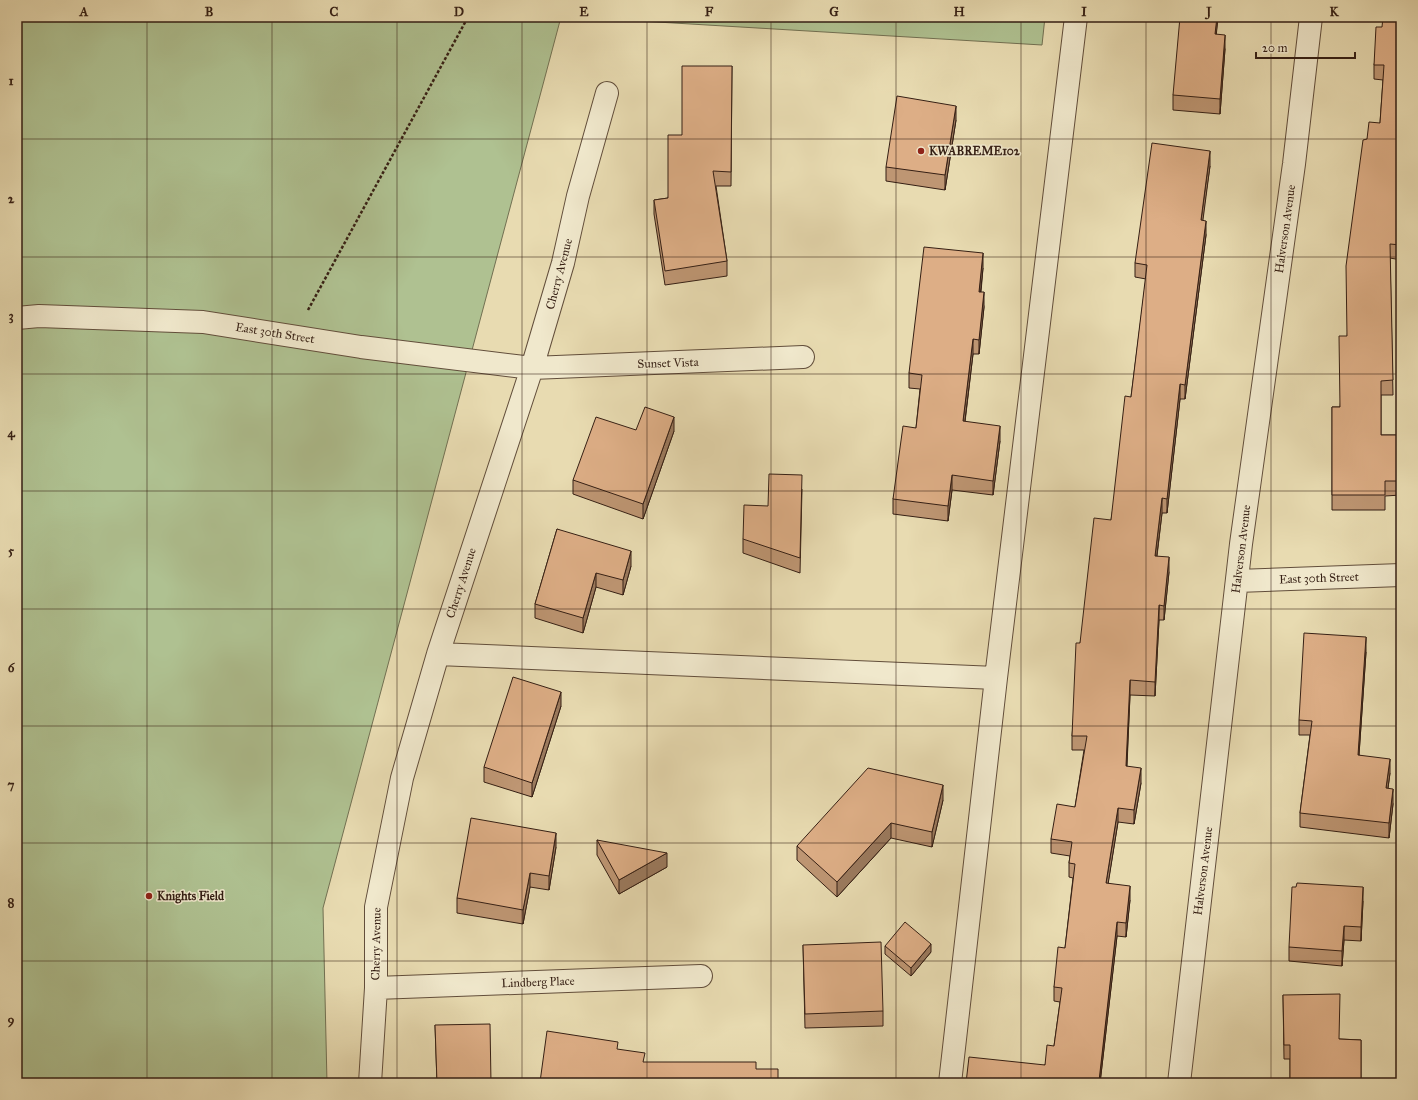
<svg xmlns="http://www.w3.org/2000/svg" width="1418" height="1100" viewBox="0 0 1418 1100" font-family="'IM FELL Great Primer',serif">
<rect width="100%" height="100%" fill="#e8dbb1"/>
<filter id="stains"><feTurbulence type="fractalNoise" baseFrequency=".005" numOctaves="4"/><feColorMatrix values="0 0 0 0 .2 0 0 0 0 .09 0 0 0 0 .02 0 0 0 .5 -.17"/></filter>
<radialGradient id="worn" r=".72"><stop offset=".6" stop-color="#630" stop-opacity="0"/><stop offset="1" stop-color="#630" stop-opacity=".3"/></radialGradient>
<path fill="#afc191" stroke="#727052" d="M 17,17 L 561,17 L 323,908 L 327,1083 L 17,1083 Z
M 591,17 L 1045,17 L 1042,45 L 590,18 Z"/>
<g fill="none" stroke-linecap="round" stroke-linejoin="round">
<g stroke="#624e3b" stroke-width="24">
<path id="minor" d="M 17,318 L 39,316 L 203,322 L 361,347 L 532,368 L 803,357
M 1237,581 L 1401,575
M 438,654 L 996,678
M 376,988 L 701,976
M 370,1083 L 376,988 L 376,907 L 402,778 L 438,654 L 532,368 L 563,263 L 578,196 L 607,93
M 950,1083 L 996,678 L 1076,17
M 1179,1083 L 1241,544 L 1294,164 L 1311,17"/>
</g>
<path stroke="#351f14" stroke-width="2.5" stroke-dasharray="3 2" stroke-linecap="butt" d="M 308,310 L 468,17"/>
<use href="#minor" stroke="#f0e8cc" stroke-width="22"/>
</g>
<path fill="#be9673" stroke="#351f14" d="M 1218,17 L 1216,34 L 1225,49 L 1220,114 L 1173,110 L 1173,95 Z
M 1401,17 L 1401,260 L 1390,258 L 1393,395 L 1381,395 L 1381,435 L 1401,435 L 1401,495 L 1385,496 L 1385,510 L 1332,510 L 1332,407 L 1340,407 L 1367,139 L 1380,123 L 1383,80 L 1374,79 L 1374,65 L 1382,27 Z
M 732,66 L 731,186 L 716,186 L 727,261 L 727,276 L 665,285 L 654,214 L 654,200 L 668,198 L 682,135 Z
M 956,120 L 945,190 L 886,181 L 886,167 Z
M 1210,166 L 1202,220 L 1206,235 L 1185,399 L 1180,399 L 1167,513 L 1162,513 L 1157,556 L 1169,572 L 1164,620 L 1159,620 L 1155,696 L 1130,695 L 1127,766 L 1141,783 L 1134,824 L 1118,822 L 1108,883 L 1130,900 L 1126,937 L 1117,936 L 1100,1083 L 966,1083 L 1045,1065 L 1054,1046 L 1060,1002 L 1054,1001 L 1054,987 L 1065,948 L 1073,878 L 1069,877 L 1069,863 L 1070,856 L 1051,853 L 1051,839 L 1075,807 L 1084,750 L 1072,750 L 1072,736 L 1080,643 L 1111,520 L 1131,397 L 1146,279 L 1135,277 L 1135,263 Z
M 983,268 L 981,292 L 984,307 L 979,354 L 973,354 L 965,422 L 1000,441 L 993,495 L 952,490 L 948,521 L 893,514 L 893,499 L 916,428 L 920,389 L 909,388 L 909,373 Z
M 636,430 L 674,431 L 643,519 L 573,494 L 573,480 Z
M 802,489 L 800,573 L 743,553 L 743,539 L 768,506 Z
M 557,529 L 631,566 L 623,595 L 596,587 L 583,633 L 535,618 L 535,604 Z
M 1366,652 L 1359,755 L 1390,773 L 1388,788 L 1393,804 L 1389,838 L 1300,827 L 1300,813 L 1310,735 L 1299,735 L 1299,720 Z
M 561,706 L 532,797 L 484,782 L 484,767 Z
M 943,800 L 932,847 L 891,838 L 837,897 L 797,860 L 797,846 Z
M 597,840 L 667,867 L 619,894 L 597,855 Z
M 556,847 L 549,890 L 530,887 L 523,924 L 457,913 L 457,898 Z
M 1363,901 L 1361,941 L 1344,940 L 1342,966 L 1289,961 L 1289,947 Z
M 803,945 L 883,1011 L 883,1026 L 805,1028 Z
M 885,946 L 931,952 L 911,976 L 885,954 Z
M 1283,995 L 1339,1039 L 1361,1040 L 1361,1083 L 1290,1083 L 1290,1059 L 1284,1059 Z
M 435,1025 L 491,1083 L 437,1083 Z"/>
<path fill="#9b7a5e" stroke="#351f14" d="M 1217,17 L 1218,17 L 1215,48 L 1215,34 Z
M 1225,35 L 1225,49 L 1220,114 L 1220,99 Z
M 956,106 L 956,120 L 945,190 L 945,175 Z
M 1210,151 L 1210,166 L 1201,235 L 1201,220 Z
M 1206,221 L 1206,235 L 1185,399 L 1185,385 Z
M 983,253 L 983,268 L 979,306 L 979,292 Z
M 984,292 L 984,307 L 979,354 L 979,340 Z
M 973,339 L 973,354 L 963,436 L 963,421 Z
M 1180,384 L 1180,399 L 1167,513 L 1167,499 Z
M 674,417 L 674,431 L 643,519 L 643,504 Z
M 1000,426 L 1000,441 L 993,495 L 993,481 Z
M 952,475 L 952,490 L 948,521 L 948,506 Z
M 1162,498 L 1162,513 L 1155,570 L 1155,556 Z
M 631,551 L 631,566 L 623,595 L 623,580 Z
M 1169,557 L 1169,572 L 1164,620 L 1164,606 Z
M 596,573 L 596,587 L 583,633 L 583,618 Z
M 1159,605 L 1159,620 L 1155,696 L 1155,682 Z
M 1366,637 L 1366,652 L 1358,769 L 1358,755 Z
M 1130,680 L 1130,695 L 1126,780 L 1126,766 Z
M 561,692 L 561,706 L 532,797 L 532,783 Z
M 1390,759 L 1390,773 L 1386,802 L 1386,788 Z
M 1141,768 L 1141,783 L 1134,824 L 1134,810 Z
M 943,785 L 943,800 L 932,847 L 932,832 Z
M 1393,789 L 1393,804 L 1389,838 L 1389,823 Z
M 1118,808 L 1118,822 L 1106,897 L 1106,883 Z
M 891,823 L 891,838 L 837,897 L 837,882 Z
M 556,833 L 556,847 L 549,890 L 549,876 Z
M 667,853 L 667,867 L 619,894 L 619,880 Z
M 530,873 L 530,887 L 523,924 L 523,910 Z
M 1130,886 L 1130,900 L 1126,937 L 1126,923 Z
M 1363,887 L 1363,901 L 1361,941 L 1361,927 Z
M 1117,922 L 1117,936 L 1100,1083 L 1099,1083 Z
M 1344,926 L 1344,940 L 1342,966 L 1342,951 Z
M 931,944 L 931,952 L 911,976 L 911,968 Z"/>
<path fill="#ddae86" stroke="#351f14" d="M 1180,17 L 1217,17 L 1215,34 L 1225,35 L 1220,99 L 1173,95 Z
M 1383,17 L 1401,17 L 1401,245 L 1390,244 L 1393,380 L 1381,381 L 1381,435 L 1401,435 L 1401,481 L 1385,481 L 1385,495 L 1332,495 L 1332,407 L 1340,407 L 1339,336 L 1347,336 L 1346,266 L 1363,140 L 1367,139 L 1369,122 L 1380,123 L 1384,65 L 1374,65 L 1376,27 L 1382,27 Z
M 682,66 L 732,66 L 731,172 L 713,171 L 727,261 L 665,271 L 654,200 L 668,198 L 668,135 L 682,135 Z
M 897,96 L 956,106 L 945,175 L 886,167 Z
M 1152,143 L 1210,151 L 1201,220 L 1206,221 L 1185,385 L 1180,384 L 1167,499 L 1162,498 L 1155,556 L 1169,557 L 1164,606 L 1159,605 L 1155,682 L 1130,680 L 1126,766 L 1141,768 L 1134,810 L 1118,808 L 1106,883 L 1130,886 L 1126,923 L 1117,922 L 1099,1081 L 1085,1080 L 1085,1083 L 966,1083 L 969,1057 L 1045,1065 L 1047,1045 L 1054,1046 L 1062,988 L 1054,987 L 1058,947 L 1065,948 L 1075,864 L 1069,863 L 1072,842 L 1051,839 L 1057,804 L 1075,807 L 1087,736 L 1072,736 L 1076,643 L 1080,643 L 1094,518 L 1111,520 L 1125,396 L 1131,397 L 1147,265 L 1135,263 Z
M 924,247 L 983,253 L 979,292 L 984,292 L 979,340 L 973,339 L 963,421 L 1000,426 L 993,481 L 952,475 L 948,506 L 893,499 L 903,426 L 916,428 L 922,375 L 909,373 Z
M 645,407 L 674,417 L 643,504 L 573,480 L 596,417 L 636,430 Z
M 769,474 L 802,475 L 800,558 L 743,539 L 744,505 L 768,506 Z
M 557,529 L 631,551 L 623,580 L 596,573 L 583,618 L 535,604 Z
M 1304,633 L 1366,637 L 1358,755 L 1390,759 L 1386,788 L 1393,789 L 1389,823 L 1300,813 L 1312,721 L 1299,720 Z
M 513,677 L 561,692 L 532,783 L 484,767 Z
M 868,768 L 943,785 L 932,832 L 891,823 L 837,882 L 797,846 Z
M 471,818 L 556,833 L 549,876 L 530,873 L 523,910 L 457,898 Z
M 597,840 L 667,853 L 619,880 Z
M 1297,883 L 1363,887 L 1361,927 L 1344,926 L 1342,951 L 1289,947 L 1292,887 L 1296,887 Z
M 905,922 L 931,944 L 911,968 L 885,946 Z
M 881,942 L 883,1011 L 805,1014 L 803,945 Z
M 1340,994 L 1339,1039 L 1361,1040 L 1361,1082 L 1358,1083 L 1290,1083 L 1290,1045 L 1284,1045 L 1283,995 Z
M 490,1024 L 491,1083 L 437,1083 L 435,1025 Z
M 547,1031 L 618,1042 L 617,1049 L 645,1053 L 643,1062 L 756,1062 L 756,1069 L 778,1069 L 778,1083 L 548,1083 L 540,1082 Z"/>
<path fill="none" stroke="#351f14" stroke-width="1" stroke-opacity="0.55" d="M 147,17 L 147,1083M 272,17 L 272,1083M 397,17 L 397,1083M 522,17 L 522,1083M 647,17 L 647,1083M 771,17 L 771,1083M 896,17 L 896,1083M 1021,17 L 1021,1083M 1146,17 L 1146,1083M 1271,17 L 1271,1083M 17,139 L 1401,139M 17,257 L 1401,257M 17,374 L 1401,374M 17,491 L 1401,491M 17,609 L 1401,609M 17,726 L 1401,726M 17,843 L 1401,843M 17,961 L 1401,961"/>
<g fill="#8f2418" stroke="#f0e8cc" stroke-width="1.5">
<circle cx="921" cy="151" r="4"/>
<circle cx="149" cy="896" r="4"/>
</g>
<g text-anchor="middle" stroke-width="3" stroke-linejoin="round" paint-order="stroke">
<g font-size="12" font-weight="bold" fill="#351f14" stroke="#f0e8cc" text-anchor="start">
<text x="929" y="155">KWABREME102</text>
<text x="157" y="900">Knights Field</text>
</g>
<g font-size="12" fill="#351f14" stroke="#f0e8cc">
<text transform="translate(1285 229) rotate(-82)" y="4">Halverson Avenue</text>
<text transform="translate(559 274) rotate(-75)" y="4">Cherry Avenue</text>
<text transform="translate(275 333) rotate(9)" y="4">East 30th Street</text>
<text transform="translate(668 363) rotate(-2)" y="4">Sunset Vista</text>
<text transform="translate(1241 549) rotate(-83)" y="4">Halverson Avenue</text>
<text transform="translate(1319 578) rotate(-2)" y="4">East 30th Street</text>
<text transform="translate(461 583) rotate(-72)" y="4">Cherry Avenue</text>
<text transform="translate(1203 871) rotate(-83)" y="4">Halverson Avenue</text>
<text transform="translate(376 944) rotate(-89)" y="4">Cherry Avenue</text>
<text transform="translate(538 982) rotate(-2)" y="4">Lindberg Place</text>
</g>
</g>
<rect width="1418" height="1100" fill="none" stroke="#e8dbb1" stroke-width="44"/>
<path d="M1256 52v6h99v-6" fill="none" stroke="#351f14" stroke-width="2"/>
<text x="1262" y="52" font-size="12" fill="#351f14" stroke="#f0e8cc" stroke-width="3" paint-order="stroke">20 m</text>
<rect x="22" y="22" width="1374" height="1056" fill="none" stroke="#351f14" stroke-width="1.5"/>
<g font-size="13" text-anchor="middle" font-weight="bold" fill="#351f14">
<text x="84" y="16">A</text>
<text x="209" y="16">B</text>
<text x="334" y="16">C</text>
<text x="459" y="16">D</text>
<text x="584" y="16">E</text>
<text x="709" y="16">F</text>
<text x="834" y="16">G</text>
<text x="959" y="16">H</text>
<text x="1084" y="16">I</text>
<text x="1209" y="16">J</text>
<text x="1334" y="16">K</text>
<text x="11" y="85">1</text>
<text x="11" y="203">2</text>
<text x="11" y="320">3</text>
<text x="11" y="437">4</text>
<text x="11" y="555">5</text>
<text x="11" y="672">6</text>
<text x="11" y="789">7</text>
<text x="11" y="907">8</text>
<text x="11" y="1024">9</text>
</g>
<rect width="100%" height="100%" filter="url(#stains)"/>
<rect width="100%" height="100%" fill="url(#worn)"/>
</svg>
